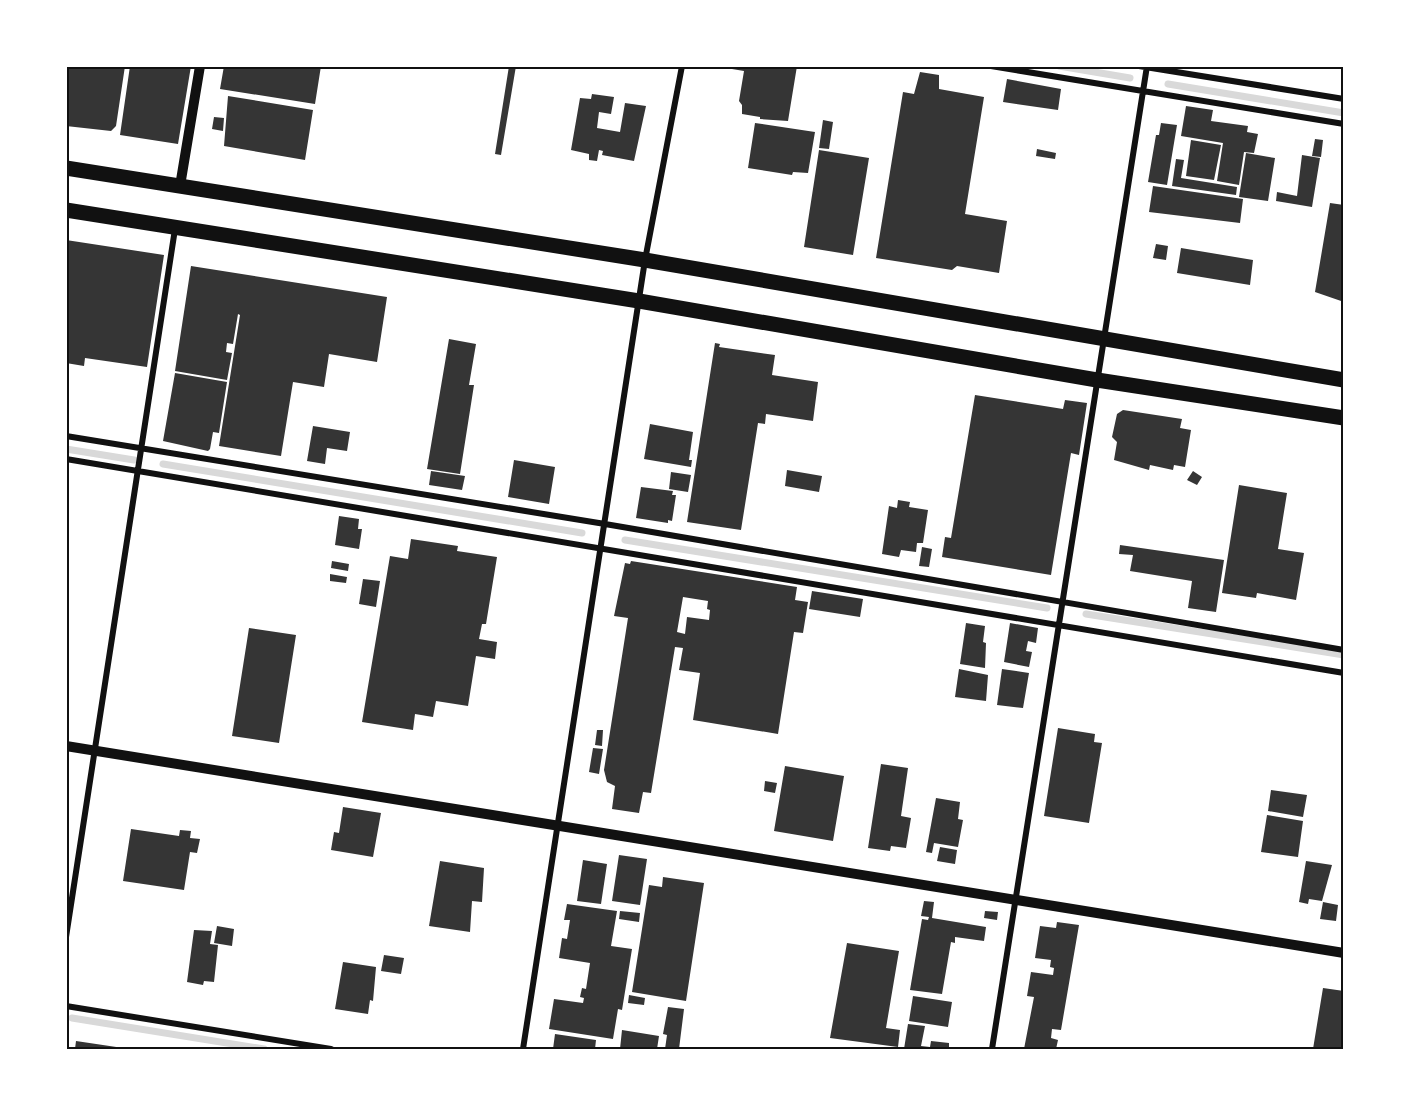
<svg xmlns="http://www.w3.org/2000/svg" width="1410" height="1115" viewBox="0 0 1410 1115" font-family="Roboto,sans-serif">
<rect width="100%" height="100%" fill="#fff"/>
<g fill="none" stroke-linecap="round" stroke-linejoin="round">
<path stroke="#d9d9d9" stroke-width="7" d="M 1059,66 L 1130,78
M 1168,84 L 1344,113
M 66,449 L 134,460
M 163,464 L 582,533
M 625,540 L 1047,608
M 1086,614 L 1344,655
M 72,1018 L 264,1049"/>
</g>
<path fill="#353535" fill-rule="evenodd" d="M 66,66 L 125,66 L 116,126 L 111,131 L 66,126 Z
M 130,66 L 191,66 L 178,144 L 120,135 Z
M 224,66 L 321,66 L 315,104 L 220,89 Z
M 509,66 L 516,66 L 501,155 L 495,154 Z
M 732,66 L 797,66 L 788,121 L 760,119 L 760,117 L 742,114 L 742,105 L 739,101 L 744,71 L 732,69 Z
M 920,72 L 939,75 L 939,89 L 984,97 L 965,214 L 1007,221 L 999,273 L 957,266 L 952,270 L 876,258 L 903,92 L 914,94 Z
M 1007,79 L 1061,89 L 1058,110 L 1003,102 Z
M 592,94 L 614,97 L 611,114 L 599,112 L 597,128 L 620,132 L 625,103 L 646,106 L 634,161 L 602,155 L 603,151 L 599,150 L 597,161 L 589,160 L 589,154 L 571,150 L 580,98 L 591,99 Z
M 228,96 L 313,110 L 305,160 L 224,146 Z
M 1186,106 L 1213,110 L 1211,121 L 1248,126 L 1247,132 L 1258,134 L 1254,153 L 1244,152 L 1239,185 L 1217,181 L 1223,143 L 1181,136 Z
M 214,117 L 224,118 L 223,131 L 212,129 Z
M 823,120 L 833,122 L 829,149 L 819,148 Z
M 755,123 L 815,132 L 808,173 L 793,172 L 792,175 L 748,168 Z
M 1161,123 L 1177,125 L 1167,185 L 1148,182 L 1156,135 L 1159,135 Z
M 1315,139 L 1323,140 L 1321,157 L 1312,156 Z
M 1191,140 L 1221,145 L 1214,180 L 1186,176 Z
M 1037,149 L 1056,153 L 1055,159 L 1036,156 Z
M 819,150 L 869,158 L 853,255 L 804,247 Z
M 1246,153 L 1275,158 L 1268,201 L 1239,197 Z
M 1302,155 L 1320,158 L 1312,207 L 1276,201 L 1277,192 L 1297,196 Z
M 1176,159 L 1184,160 L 1181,178 L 1237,187 L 1236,195 L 1172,186 Z
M 1153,186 L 1243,199 L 1240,223 L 1149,212 Z
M 1330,203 L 1344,205 L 1344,302 L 1315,292 Z
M 66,240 L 164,255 L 147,367 L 85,358 L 84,366 L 66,363 Z
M 1156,244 L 1168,246 L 1166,260 L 1153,258 Z
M 1181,248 L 1253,260 L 1250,285 L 1177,273 Z
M 191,266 L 387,297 L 377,362 L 329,354 L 324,387 L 293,382 L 281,456 L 219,446 L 240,315 L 238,314 L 233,344 L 227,343 L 226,352 L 232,353 L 227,380 L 175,371 Z
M 449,339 L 476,344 L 469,385 L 474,385 L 460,474 L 427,469 Z
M 715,343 L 720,344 L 719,347 L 775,355 L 772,375 L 818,382 L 813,421 L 766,414 L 765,424 L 758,423 L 741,530 L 687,522 Z
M 175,373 L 227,382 L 219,433 L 213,432 L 210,449 L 208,451 L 163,441 Z
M 975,395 L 1063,409 L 1065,400 L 1087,403 L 1079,455 L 1071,453 L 1051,575 L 942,557 L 945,537 L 951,538 Z
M 1123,410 L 1182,419 L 1180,428 L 1191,430 L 1185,467 L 1174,465 L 1173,470 L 1150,465 L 1149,470 L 1114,460 L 1117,442 L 1112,437 L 1117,414 Z
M 650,424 L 693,432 L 689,460 L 692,460 L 691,467 L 644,459 Z
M 313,426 L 350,432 L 347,451 L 327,448 L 325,464 L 307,461 Z
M 514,460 L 555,467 L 549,504 L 508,497 Z
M 787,470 L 822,476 L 819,492 L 785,486 Z
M 431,471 L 465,476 L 462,490 L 429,485 Z
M 1193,471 L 1202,477 L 1197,485 L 1187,480 Z
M 671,472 L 691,475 L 688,492 L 669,489 Z
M 1239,485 L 1287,493 L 1278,549 L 1304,553 L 1296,600 L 1257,593 L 1256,598 L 1222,593 Z
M 641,487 L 673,491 L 672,495 L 676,495 L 672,521 L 668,520 L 668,523 L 636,518 Z
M 898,500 L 910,502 L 909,507 L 928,510 L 923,543 L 917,543 L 916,552 L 901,550 L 899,557 L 882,554 L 889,506 L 897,508 Z
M 339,516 L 359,519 L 358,529 L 362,529 L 359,549 L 335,545 Z
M 411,539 L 458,546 L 457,551 L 497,557 L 486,624 L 482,624 L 479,639 L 497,642 L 495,659 L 476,656 L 468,706 L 436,701 L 433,717 L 415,714 L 413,730 L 362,722 L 390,556 L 408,559 Z
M 1120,545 L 1224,560 L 1216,612 L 1188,608 L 1192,581 L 1130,571 L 1133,555 L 1119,554 Z
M 922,547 L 932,549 L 929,567 L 919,566 Z
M 332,561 L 349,564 L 348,571 L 331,568 Z
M 631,561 L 797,587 L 795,600 L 808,602 L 803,633 L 794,632 L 778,734 L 693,720 L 700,673 L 679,670 L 683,648 L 675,647 L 651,793 L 643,792 L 639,813 L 612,809 L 615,786 L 607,782 L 604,770 L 628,618 L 614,616 L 625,563 L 630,564 ZM 683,597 L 708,601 L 707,609 L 710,610 L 709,620 L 687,617 L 685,634 L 677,632 Z
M 330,574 L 347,577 L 346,583 L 330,581 Z
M 363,579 L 380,581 L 376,607 L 359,604 Z
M 812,591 L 863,599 L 860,617 L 809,609 Z
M 966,623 L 985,626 L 983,642 L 986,643 L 985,668 L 960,664 Z
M 1010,623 L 1038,628 L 1036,643 L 1028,641 L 1026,651 L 1032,652 L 1029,667 L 1004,662 Z
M 249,628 L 296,635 L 279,743 L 232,736 Z
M 959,669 L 988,675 L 986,701 L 955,697 Z
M 1002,669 L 1029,673 L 1023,708 L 997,705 Z
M 1058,728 L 1095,734 L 1094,742 L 1102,743 L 1089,823 L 1044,816 Z
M 597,730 L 603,730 L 602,746 L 595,745 Z
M 593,748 L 603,749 L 599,774 L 589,772 Z
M 881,764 L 908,768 L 901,816 L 911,818 L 906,848 L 891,846 L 890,851 L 868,848 Z
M 785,766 L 844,776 L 833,841 L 774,831 Z
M 765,781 L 777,783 L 775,793 L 764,791 Z
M 1271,790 L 1307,795 L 1303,817 L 1268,811 Z
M 936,798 L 960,802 L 958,819 L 963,820 L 958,847 L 934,843 L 932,853 L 926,852 Z
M 343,807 L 381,813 L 373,857 L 331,850 L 334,832 L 339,833 Z
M 1267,815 L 1303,821 L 1298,857 L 1261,852 Z
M 131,829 L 179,836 L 180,830 L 191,831 L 190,838 L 200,839 L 197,853 L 190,852 L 184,890 L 123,881 Z
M 940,847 L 957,850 L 955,864 L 937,861 Z
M 619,855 L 647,859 L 640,905 L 612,901 Z
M 583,860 L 607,864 L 601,904 L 577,901 Z
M 440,861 L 484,868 L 482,902 L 472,901 L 470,932 L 429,926 Z
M 1306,861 L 1332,865 L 1322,901 L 1309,899 L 1308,904 L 1299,902 Z
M 663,877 L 704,883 L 686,1001 L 632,992 L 649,885 L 662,887 Z
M 924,901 L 934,902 L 932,918 L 986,927 L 984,941 L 955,937 L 955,943 L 951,942 L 942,994 L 910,990 L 922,919 L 928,920 L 929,917 L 921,916 Z
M 1323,902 L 1338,905 L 1336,921 L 1320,919 Z
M 567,904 L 617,911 L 611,946 L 632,949 L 622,1010 L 618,1009 L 613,1039 L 549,1029 L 554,999 L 583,1003 L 584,998 L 580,997 L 582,988 L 586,989 L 590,963 L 559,958 L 562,938 L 567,939 L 570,920 L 564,920 Z
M 620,911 L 640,913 L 639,922 L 619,919 Z
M 985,911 L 998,912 L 997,920 L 984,918 Z
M 1057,922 L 1079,925 L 1061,1030 L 1052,1029 L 1051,1038 L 1058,1040 L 1056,1049 L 1024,1049 L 1034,997 L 1027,996 L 1031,972 L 1053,975 L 1054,968 L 1050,967 L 1051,960 L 1035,958 L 1040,926 L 1056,928 Z
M 217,926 L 234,929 L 232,946 L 214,943 Z
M 194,930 L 212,931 L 210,944 L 218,945 L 214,982 L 204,981 L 203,985 L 187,982 Z
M 847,943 L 899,951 L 886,1028 L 900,1030 L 898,1047 L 830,1038 Z
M 384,955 L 404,958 L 401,974 L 381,971 Z
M 343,962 L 376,967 L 373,1001 L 370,1000 L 368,1014 L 335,1009 Z
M 1323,988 L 1344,991 L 1342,1049 L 1313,1049 Z
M 629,995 L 645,998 L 644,1005 L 628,1003 Z
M 913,996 L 952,1002 L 948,1027 L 909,1021 Z
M 668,1007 L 684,1009 L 679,1049 L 665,1049 L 667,1035 L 663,1034 Z
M 908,1024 L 925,1026 L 921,1046 L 930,1047 L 931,1041 L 949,1043 L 949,1049 L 904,1049 Z
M 622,1030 L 659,1036 L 657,1049 L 620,1049 Z
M 555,1034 L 596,1040 L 595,1049 L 553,1049 Z
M 76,1041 L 123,1048 L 122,1049 L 75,1049 Z"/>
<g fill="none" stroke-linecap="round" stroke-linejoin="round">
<path stroke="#111" stroke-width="6" d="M 991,66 L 1344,124
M 1139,66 L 1344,99
M 66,436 L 605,524 L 1344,650
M 66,459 L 1344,673
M 66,937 L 175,229
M 66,1006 L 331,1049
M 523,1049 L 645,260 L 682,66
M 992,1049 L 1147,66"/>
<path stroke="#111" stroke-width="10" d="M 180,186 L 200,66
M 66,746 L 1344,953"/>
<path stroke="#111" stroke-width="15" d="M 66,168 L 645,260 L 1344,380
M 66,210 L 639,301 L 1097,380 L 1344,418"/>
</g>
<rect width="1410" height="1115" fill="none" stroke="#ffffff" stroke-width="135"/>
<rect x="68" y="68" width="1274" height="980" fill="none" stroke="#111" stroke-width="2"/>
</svg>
